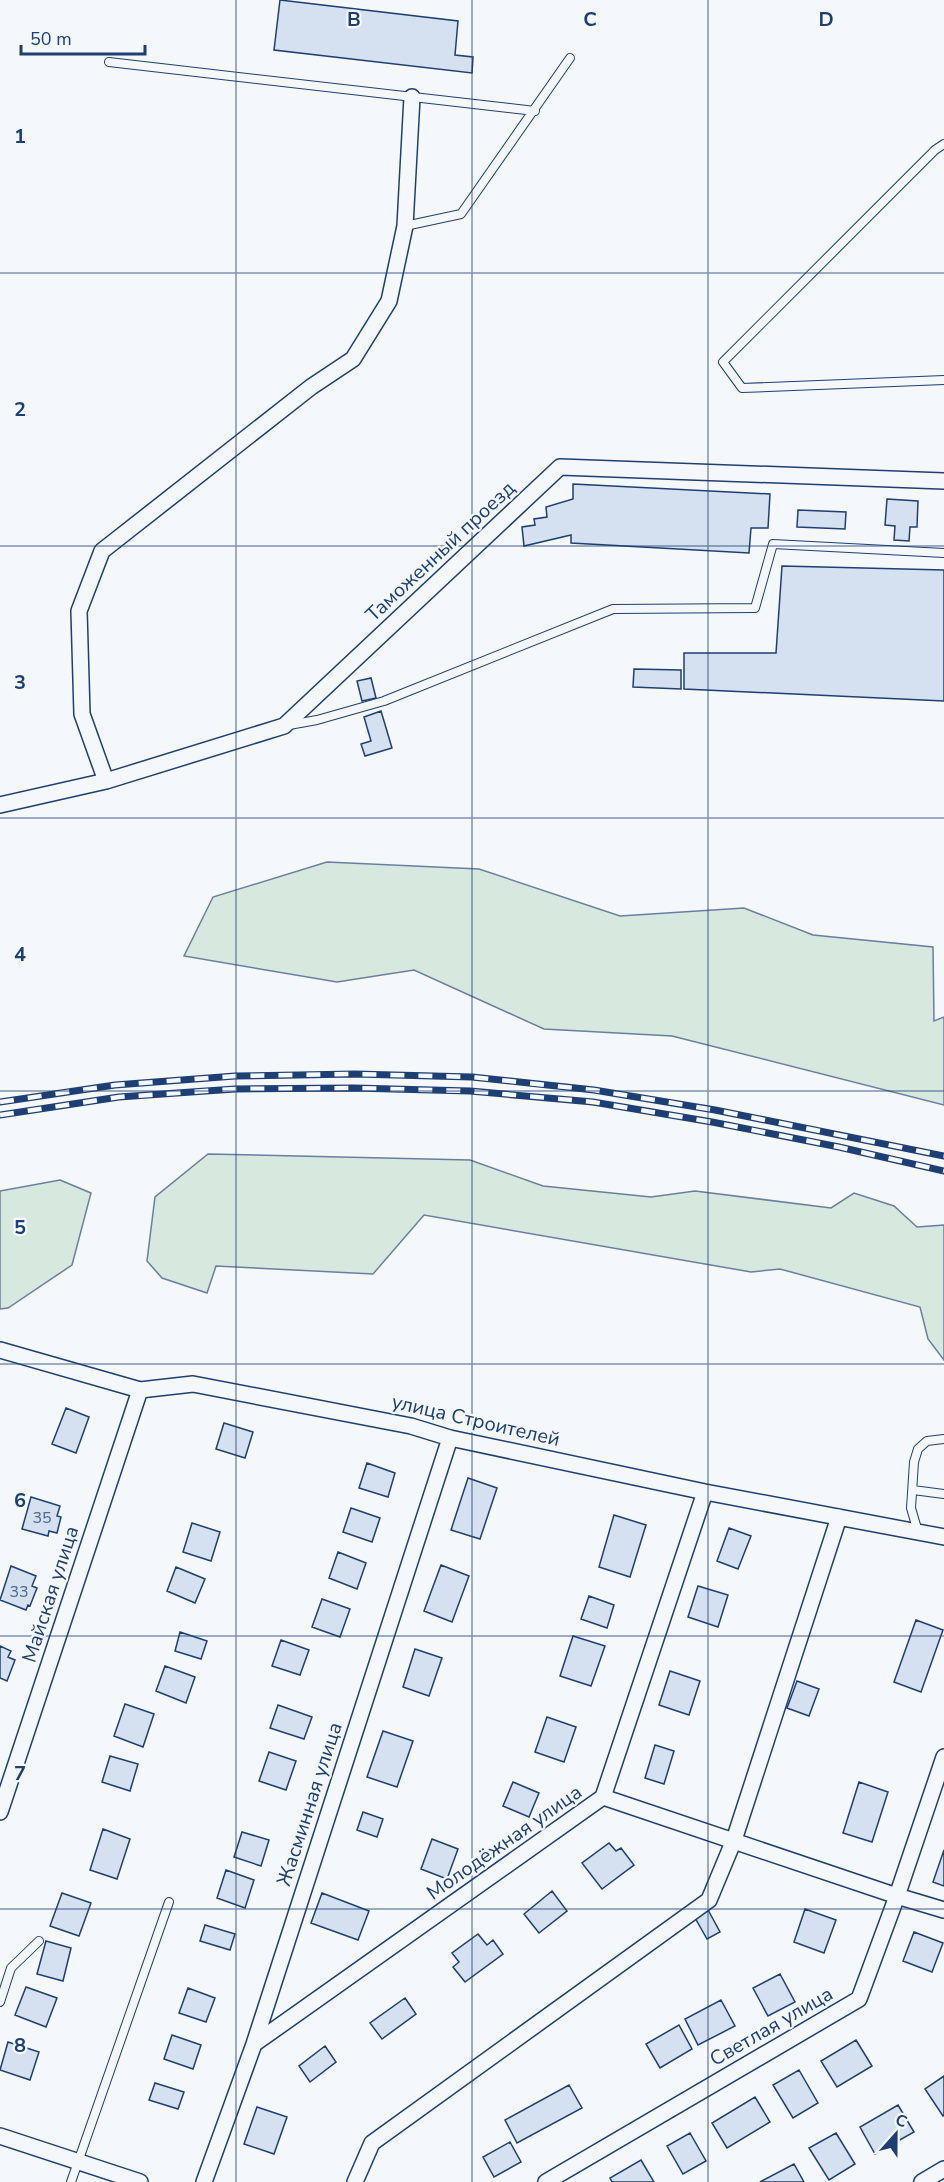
<svg xmlns="http://www.w3.org/2000/svg" width="944" height="2182" viewBox="0 0 944 2182" font-family="'Nunito Sans',sans-serif">
<rect width="100%" height="100%" fill="#f4f7fb"/>
<path fill="#d7e8df" stroke="#687fa3" stroke-width="1.5" d="M 327,862 L 479,869 L 620,916 L 744,908 L 813,935 L 933,947 L 934,1021 L 944,1017 L 944,1105 L 672,1036 L 544,1029 L 414,970 L 337,982 L 184,956 L 213,897 Z
M 208,1154 L 470,1160 L 543,1186 L 651,1197 L 695,1191 L 831,1208 L 854,1193 L 894,1206 L 917,1227 L 944,1225 L 944,1360 L 928,1339 L 920,1307 L 780,1269 L 751,1272 L 424,1215 L 373,1274 L 216,1266 L 207,1293 L 162,1278 L 147,1261 L 155,1197 Z
M 60,1180 L 91,1193 L 72,1265 L 8,1308 L 0,1309 L 0,1191 Z"/>
<path fill="#d5e0f0" stroke="#1d3f73" stroke-width="1.5" d="M 280,0 L 458,21 L 455,55 L 473,57 L 472,73 L 274,50 Z
M 573,484 L 770,494 L 768,528 L 751,528 L 749,553 L 571,543 L 571,535 L 524,546 L 522,527 L 535,525 L 534,519 L 547,517 L 546,507 L 573,499 Z
M 887,499 L 918,501 L 917,527 L 910,527 L 909,541 L 894,540 L 895,526 L 885,525 Z
M 798,510 L 846,512 L 845,529 L 797,527 Z
M 782,566 L 944,570 L 944,701 L 684,689 L 684,653 L 776,653 Z
M 634,669 L 681,670 L 681,689 L 633,687 Z
M 371,678 L 376,698 L 362,701 L 357,681 Z
M 381,711 L 392,748 L 365,756 L 361,744 L 371,741 L 364,717 Z
M 66,1408 L 89,1417 L 76,1453 L 52,1444 Z
M 224,1423 L 253,1432 L 245,1458 L 216,1449 Z
M 367,1463 L 395,1473 L 388,1497 L 359,1488 Z
M 468,1478 L 497,1488 L 480,1539 L 451,1530 Z
M 31,1497 L 60,1506 L 57,1516 L 61,1517 L 57,1533 L 49,1531 L 48,1536 L 22,1529 Z
M 351,1508 L 380,1518 L 372,1542 L 343,1532 Z
M 614,1515 L 646,1525 L 630,1577 L 599,1567 Z
M 192,1523 L 220,1532 L 211,1561 L 183,1552 Z
M 729,1528 L 751,1536 L 738,1569 L 717,1561 Z
M 338,1552 L 366,1563 L 357,1589 L 329,1578 Z
M 441,1565 L 469,1576 L 452,1622 L 424,1611 Z
M 11,1566 L 36,1576 L 32,1586 L 37,1588 L 30,1606 L 28,1605 L 26,1610 L 0,1600 Z
M 176,1567 L 205,1579 L 195,1603 L 167,1591 Z
M 698,1586 L 728,1595 L 718,1627 L 688,1617 Z
M 589,1596 L 614,1605 L 607,1628 L 581,1619 Z
M 322,1599 L 350,1609 L 340,1637 L 312,1627 Z
M 916,1620 L 943,1630 L 921,1692 L 894,1682 Z
M 180,1632 L 207,1641 L 201,1659 L 175,1651 Z
M 573,1636 L 605,1646 L 591,1686 L 560,1676 Z
M 281,1640 L 309,1650 L 300,1675 L 272,1666 Z
M 0,1646 L 11,1651 L 8,1657 L 15,1660 L 7,1681 L 0,1678 Z
M 415,1649 L 442,1658 L 429,1696 L 403,1687 Z
M 165,1666 L 195,1677 L 186,1703 L 156,1691 Z
M 670,1671 L 700,1681 L 689,1715 L 659,1705 Z
M 797,1681 L 819,1689 L 809,1716 L 787,1708 Z
M 125,1704 L 154,1714 L 143,1747 L 114,1736 Z
M 278,1705 L 312,1717 L 304,1739 L 270,1728 Z
M 547,1717 L 576,1727 L 564,1762 L 535,1752 Z
M 383,1731 L 413,1741 L 397,1787 L 367,1777 Z
M 655,1745 L 674,1751 L 664,1784 L 645,1778 Z
M 269,1752 L 296,1761 L 286,1790 L 259,1781 Z
M 110,1756 L 138,1764 L 130,1791 L 102,1782 Z
M 513,1782 L 539,1793 L 529,1817 L 503,1806 Z
M 859,1782 L 888,1792 L 872,1842 L 843,1833 Z
M 363,1812 L 383,1819 L 377,1837 L 357,1830 Z
M 103,1829 L 130,1839 L 117,1879 L 90,1870 Z
M 242,1832 L 269,1840 L 261,1866 L 234,1857 Z
M 432,1839 L 458,1849 L 447,1879 L 421,1869 Z
M 609,1843 L 616,1851 L 621,1848 L 634,1865 L 602,1889 L 582,1863 Z
M 944,1850 L 944,1886 L 933,1882 Z
M 226,1870 L 254,1880 L 245,1908 L 217,1898 Z
M 552,1891 L 567,1911 L 539,1933 L 524,1914 Z
M 62,1893 L 91,1903 L 79,1936 L 50,1926 Z
M 322,1893 L 369,1911 L 358,1940 L 311,1923 Z
M 707,1908 L 720,1932 L 707,1939 L 694,1916 Z
M 805,1909 L 836,1920 L 824,1953 L 794,1942 Z
M 205,1925 L 235,1934 L 230,1950 L 200,1941 Z
M 914,1932 L 943,1943 L 932,1972 L 903,1961 Z
M 478,1934 L 487,1945 L 493,1940 L 503,1954 L 465,1982 L 453,1967 L 459,1962 L 452,1953 Z
M 46,1941 L 71,1948 L 63,1981 L 37,1974 Z
M 780,1974 L 795,2002 L 768,2016 L 753,1988 Z
M 26,1987 L 57,1998 L 46,2027 L 15,2015 Z
M 188,1988 L 215,1998 L 206,2022 L 179,2013 Z
M 405,1998 L 416,2014 L 382,2039 L 370,2023 Z
M 721,2000 L 735,2026 L 698,2045 L 685,2019 Z
M 679,2025 L 692,2049 L 660,2068 L 646,2044 Z
M 172,2035 L 201,2045 L 193,2069 L 164,2059 Z
M 856,2040 L 872,2066 L 837,2087 L 821,2061 Z
M 8,2042 L 39,2052 L 30,2080 L 0,2070 Z
M 325,2046 L 336,2062 L 310,2082 L 299,2066 Z
M 799,2070 L 818,2103 L 793,2118 L 773,2085 Z
M 944,2076 L 944,2115 L 943,2116 L 925,2089 Z
M 155,2083 L 184,2092 L 178,2109 L 149,2100 Z
M 569,2085 L 582,2108 L 517,2143 L 505,2120 Z
M 755,2097 L 770,2122 L 727,2148 L 712,2123 Z
M 898,2105 L 914,2132 L 875,2154 L 860,2127 Z
M 257,2107 L 287,2117 L 274,2154 L 244,2144 Z
M 690,2133 L 706,2161 L 683,2174 L 667,2146 Z
M 836,2133 L 855,2164 L 829,2180 L 809,2148 Z
M 510,2142 L 521,2162 L 494,2177 L 483,2157 Z
M 641,2160 L 654,2182 L 612,2182 L 610,2178 Z
M 794,2164 L 804,2182 L 760,2182 Z"/>
<g fill="none" stroke-linecap="round" stroke-linejoin="round">
<g stroke="#1d3f73" stroke-width="10">
<path id="lane" d="M 109,62 L 535,111
M 944,144 L 935,150 L 723,362 L 742,388 L 944,380
M 405,226 L 461,214 L 570,58
M 289,725 L 317,720 L 384,701 L 613,609 L 755,608 L 773,544 L 944,553
M 913,1490 L 944,1494
M 918,1532 L 911,1508 L 914,1462 L 918,1449 L 927,1441 L 944,1439
M 0,2002 L 11,1968 L 39,1941
M 71,2182 L 169,1902"/>
</g>
<g stroke="#1d3f73" stroke-width="18">
<path id="street" d="M 106,781 L 82,714 L 79,611 L 102,551 L 311,387 L 353,359 L 389,301 L 405,226 L 412,97
M 0,805 L 106,781 L 284,726 L 560,467 L 944,481
M 0,1350 L 140,1390 L 193,1384 L 411,1426 L 450,1438 L 705,1492 L 944,1537
M 603,1797 L 897,1896 L 944,1910
M 0,1812 L 140,1390
M 254,2044 L 603,1797 L 705,1492
M 0,2136 L 140,2182
M 204,2182 L 254,2044 L 450,1438
M 355,2182 L 372,2143 L 709,1900 L 734,1840 L 839,1517
M 546,2182 L 859,1999 L 897,1896 L 944,1757
M 922,2182 L 944,2169"/>
</g>
<use href="#lane" stroke="#f4f7fb" stroke-width="8"/>
<use href="#street" stroke="#f4f7fb" stroke-width="15"/>
<g stroke="#1d3f73" stroke-width="7">
<path id="rail" d="M 0,1102 L 115,1085 L 235,1076 L 355,1074 L 472,1077 L 594,1090 L 715,1110 L 944,1156
M 0,1115 L 119,1097 L 235,1089 L 354,1088 L 470,1091 L 593,1102 L 712,1122 L 839,1147 L 944,1171"/>
</g>
<use href="#rail" stroke="#f4f7fb" stroke-width="4.5" stroke-dasharray="14" stroke-linecap="butt"/>
</g>
<path fill="none" stroke="#1d3f73" stroke-width="1.5" stroke-opacity="0.55" d="M 236,0 L 236,2182M 472,0 L 472,2182M 708,0 L 708,2182M 0,273 L 944,273M 0,546 L 944,546M 0,818 L 944,818M 0,1091 L 944,1091M 0,1364 L 944,1364M 0,1636 L 944,1636M 0,1909 L 944,1909"/>
<g text-anchor="middle" stroke-width="4.5" stroke-linejoin="round" paint-order="stroke">
<g font-size="16" fill="#4b6792">
<text x="42" y="1523">35</text>
<text x="19" y="1597">33</text>
</g>
<g font-size="20" fill="#1d3f73" stroke="#f4f7fb">
<text transform="translate(440 551) rotate(-43)" y="7">Таможенный проезд</text>
<text transform="translate(476 1420) rotate(13)" y="7">улица Строителей</text>
<text transform="translate(50 1594) rotate(-72)" y="7">Майская улица</text>
<text transform="translate(309 1804) rotate(-72)" y="7">Жасминная улица</text>
<text transform="translate(504 1842) rotate(-35)" y="7">Молодёжная улица</text>
<text transform="translate(771 2026) rotate(-30)" y="7">Светлая улица</text>
</g>
</g>
<g font-size="20" text-anchor="middle" font-weight="bold" fill="#1d3f73" stroke="#f4f7fb" stroke-width="4.5" stroke-linejoin="round" paint-order="stroke">
<text x="354" y="26">B</text>
<text x="590" y="26">C</text>
<text x="826" y="26">D</text>
<text x="20" y="143">1</text>
<text x="20" y="416">2</text>
<text x="20" y="689">3</text>
<text x="20" y="961">4</text>
<text x="20" y="1234">5</text>
<text x="20" y="1507">6</text>
<text x="20" y="1780">7</text>
<text x="20" y="2052">8</text>
</g>
<g transform="translate(896 2134) rotate(21)" stroke="#f4f7fb" stroke-width="4.5" paint-order="stroke">
<path d="M0-4.5L10 22L0 15L-10 22Z" fill="#1d3f73"/>
<text y="-9" font-size="16" font-weight="bold" text-anchor="middle" fill="#1d3f73">С</text>
</g>
<path d="M21 45v9h124v-9" fill="none" stroke="#1d3f73" stroke-width="3"/>
<text x="30" y="45" font-size="18" fill="#1d3f73" stroke="#f4f7fb" stroke-width="4.5" paint-order="stroke">50 m</text>
</svg>
